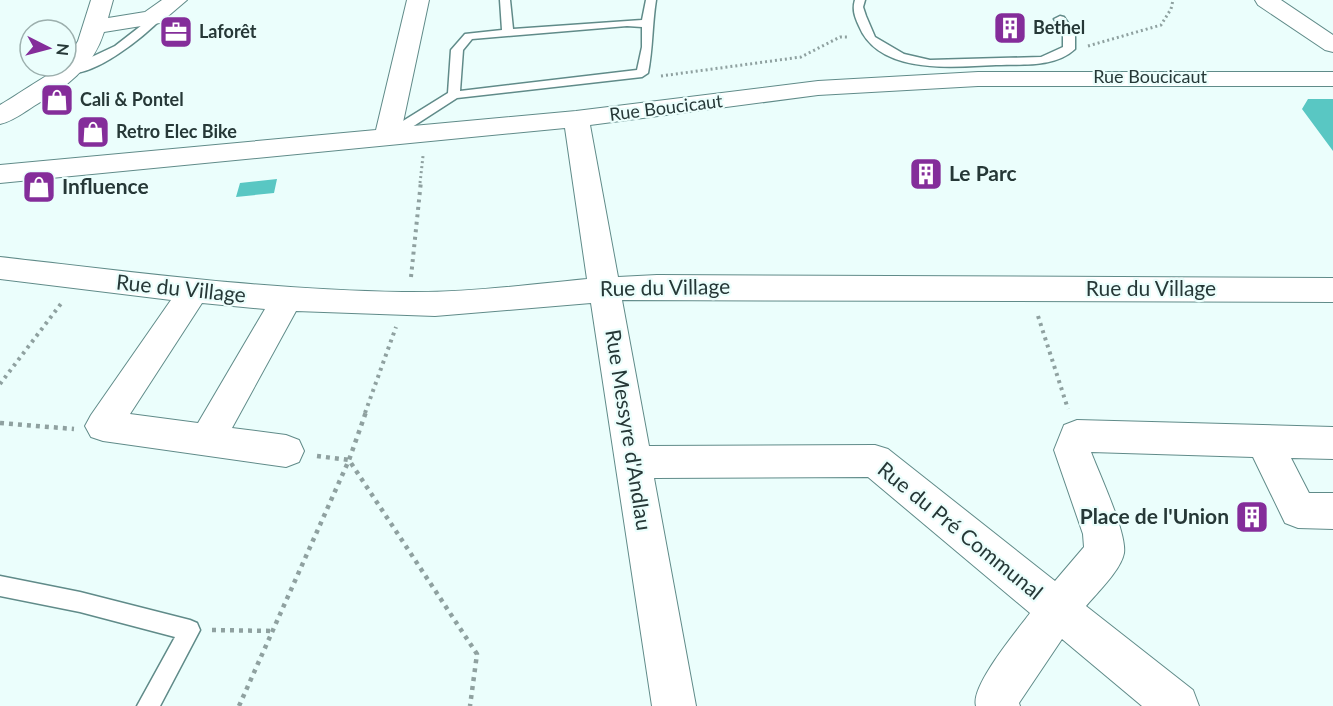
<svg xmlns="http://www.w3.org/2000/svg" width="1333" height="706" viewBox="0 0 1333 706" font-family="Lato,sans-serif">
<rect width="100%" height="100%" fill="#ebfefc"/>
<path fill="#59c7c3" d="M 1308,99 L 1333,99 L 1333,151 L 1302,109 Z
M 277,179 L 274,193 L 236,197 L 240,183 Z"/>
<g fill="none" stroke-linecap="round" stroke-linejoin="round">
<g stroke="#608b89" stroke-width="3">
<path id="service" d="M 500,0 L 510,0 L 513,29 L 642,20 L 646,0 L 656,0 C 652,25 653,48 648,73 L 642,77 L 457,98 L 392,140 L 382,140 L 380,137 L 382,134 L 448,93 L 451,50 L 465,34 L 502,30 ZM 627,26 L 642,27 L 642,47 L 637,70 L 460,91 L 463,50 L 472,39 Z
M 855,0 L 865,0 L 863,7 L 866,16 L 875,37 L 904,54 L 930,60 L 1041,57 L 1063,47 L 1063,33 L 1054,19 L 1060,16 L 1064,17 L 1075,33 L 1075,49 C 1055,68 1021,64 996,65 C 952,67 879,75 859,26 C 855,17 852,10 855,0 Z
M 160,11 L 164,12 L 164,16 C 145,36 94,78 66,73 L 64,70 L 115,46 Z
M 0,576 L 80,592 L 190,620 L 197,623 L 200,630 L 160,706 L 137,706 L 175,637 L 80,612 L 0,596 Z"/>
</g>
<g stroke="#608b89" stroke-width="2">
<path id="minor" d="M 407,0 L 429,0 L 402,127 L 576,111 L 818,81 L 978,72 L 1333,72 L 1333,86 L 978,86 L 818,95 L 590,125 L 618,277 L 657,275 L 1333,278 L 1333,302 L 622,300 L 649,446 L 875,445 L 888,449 L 1055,581 L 1084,547 L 1083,534 L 1054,450 L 1064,425 L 1077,420 L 1333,427 L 1333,459 L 1291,458 L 1309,493 L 1333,493 L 1333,529 L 1298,528 L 1285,523 L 1253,457 L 1091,452 C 1099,473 1127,533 1124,553 C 1121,570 1097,593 1086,606 L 1193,690 L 1199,706 L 1142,706 L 1062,639 L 1019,703 L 1020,706 L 976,706 C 970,686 1017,631 1030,613 L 868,477 L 654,478 L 696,706 L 652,706 L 591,303 L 435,316 L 296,311 L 232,428 L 286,435 L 299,440 L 304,451 L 299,462 L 286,467 L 103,441 L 91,437 L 85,426 L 91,415 L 171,300 L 0,279 L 0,257 C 133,272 267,290 402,292 C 464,293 526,285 587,279 L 565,128 L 0,183 L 0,165 L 376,130 ZM 202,303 L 265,309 L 198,423 L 130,414 Z
M 1255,0 L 1281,0 L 1333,35 L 1333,52 L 1325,50 L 1258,5 Z"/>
</g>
<g stroke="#608b89" stroke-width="2">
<path id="tertiary" d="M 91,0 L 113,0 L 108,18 L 145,12 L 162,0 L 187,0 L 160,23 L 104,32 C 93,68 65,88 34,106 C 23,113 13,121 0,124 L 0,105 C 11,99 59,66 66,66 L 66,61 L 78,41 Z"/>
</g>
<path stroke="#8fa1a0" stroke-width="3" stroke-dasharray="2 3" stroke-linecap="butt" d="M 1088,46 L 1161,25 L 1171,9 L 1173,0
M 661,76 L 801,57 L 840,37 L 849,37
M 420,183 L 423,156"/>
<path stroke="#8fa1a0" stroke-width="4" stroke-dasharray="3 4.5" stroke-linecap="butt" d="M 411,277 L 421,181
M 1038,316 L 1068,409
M 0,384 L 63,301
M 365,413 L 396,327"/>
<path stroke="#8fa1a0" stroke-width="4.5" stroke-dasharray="4 5" stroke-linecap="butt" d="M 0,423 L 74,429
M 317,456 L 349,460 L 477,654 L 470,706
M 212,630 L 274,631
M 239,706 L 349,460 L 366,412"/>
<use href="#service" fill="#fff" fill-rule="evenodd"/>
<use href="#minor" fill="#fff" fill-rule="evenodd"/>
<use href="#tertiary" fill="#fff" fill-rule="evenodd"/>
</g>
<defs>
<g id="building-square" transform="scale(1.725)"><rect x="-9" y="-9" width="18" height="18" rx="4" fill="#842d9a" stroke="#ebfefc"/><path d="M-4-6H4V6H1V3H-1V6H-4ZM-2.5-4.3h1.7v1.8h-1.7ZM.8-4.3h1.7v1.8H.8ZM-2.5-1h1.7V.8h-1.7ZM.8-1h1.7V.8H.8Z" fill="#fff"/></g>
<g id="office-square" transform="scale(1.725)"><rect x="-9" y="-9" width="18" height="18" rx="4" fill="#842d9a" stroke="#ebfefc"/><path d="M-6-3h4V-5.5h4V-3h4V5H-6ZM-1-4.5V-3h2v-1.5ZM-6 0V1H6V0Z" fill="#fff"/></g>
<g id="shop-square" transform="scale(1.725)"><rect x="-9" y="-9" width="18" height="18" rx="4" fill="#842d9a" stroke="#ebfefc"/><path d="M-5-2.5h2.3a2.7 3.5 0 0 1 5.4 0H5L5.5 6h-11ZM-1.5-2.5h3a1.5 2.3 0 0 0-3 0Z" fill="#fff"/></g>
</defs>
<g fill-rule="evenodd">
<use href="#building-square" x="1010" y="28"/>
<use href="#office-square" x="176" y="32"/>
<use href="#shop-square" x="57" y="100"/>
<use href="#shop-square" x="93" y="132"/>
<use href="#building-square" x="926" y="174"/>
<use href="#shop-square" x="39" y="187"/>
<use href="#building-square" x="1252" y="517"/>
</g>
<g text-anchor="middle" stroke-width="4.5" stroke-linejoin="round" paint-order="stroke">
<g font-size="18" font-weight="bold" fill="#263837" stroke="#ebfefc" text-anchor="start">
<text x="1033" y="34">Bethel</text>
<text x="199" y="38">Laforêt</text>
<text x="80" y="106">Cali &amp; Pontel</text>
<text x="116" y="138">Retro Elec Bike</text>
</g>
<g font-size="18" fill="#263837" stroke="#ebfefc">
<text x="1150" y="83">Rue Boucicaut</text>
<text transform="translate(666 108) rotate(-7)" y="6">Rue Boucicaut</text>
</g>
<g font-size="21" font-weight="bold" fill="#263837" stroke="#ebfefc" text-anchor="start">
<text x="949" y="181">Le Parc</text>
<text x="62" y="194">Influence</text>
<text x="1229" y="524" text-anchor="end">Place de l'Union</text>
</g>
<g font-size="21" fill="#263837" stroke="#ebfefc">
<text transform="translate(665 288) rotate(-1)" y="7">Rue du Village</text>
<text transform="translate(181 289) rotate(6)" y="7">Rue du Village</text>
<text x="1151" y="296">Rue du Village</text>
<text transform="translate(628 430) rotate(81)" y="7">Rue Messyre d'Andlau</text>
<text transform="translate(960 531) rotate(39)" y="7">Rue du Pré Communal</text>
</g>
</g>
<g transform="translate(48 48) rotate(96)"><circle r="28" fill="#ebfefc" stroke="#9cafad" stroke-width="1.5"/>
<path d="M0-4.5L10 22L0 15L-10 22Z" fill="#842d9a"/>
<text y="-9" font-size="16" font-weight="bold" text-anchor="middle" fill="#263837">N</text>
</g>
</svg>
